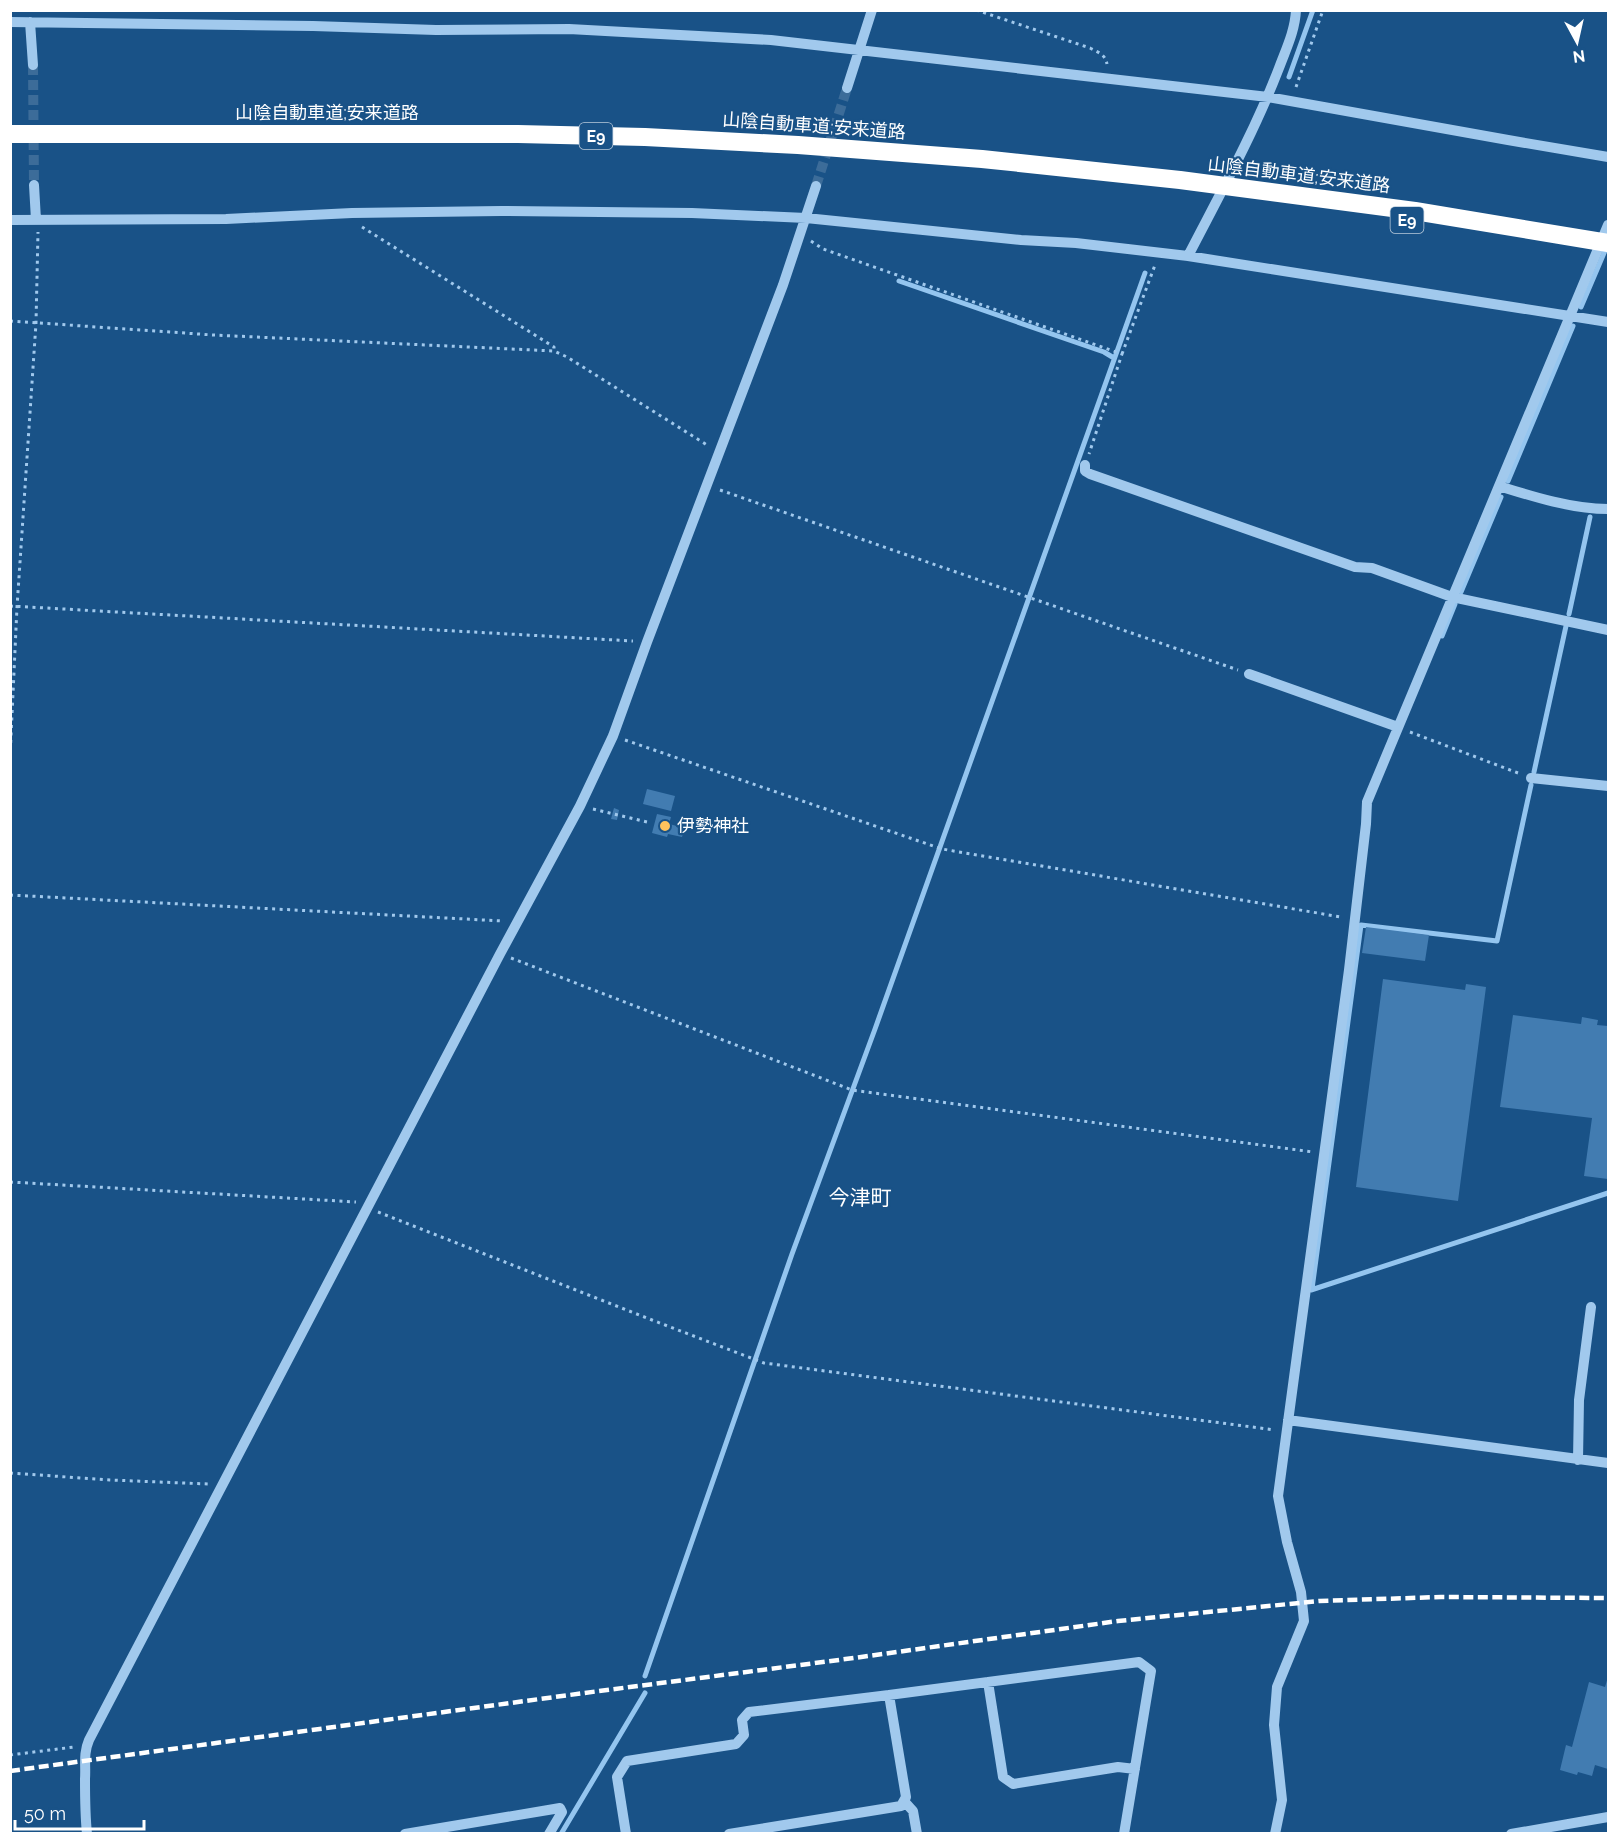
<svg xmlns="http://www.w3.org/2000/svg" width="1619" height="1844" viewBox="0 0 1619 1844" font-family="Raleway,'Noto Sans JP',sans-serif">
<rect width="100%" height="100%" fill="#195287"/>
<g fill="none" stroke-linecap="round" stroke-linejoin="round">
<path stroke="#94c5ef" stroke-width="5" d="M 1289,77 L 1313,10
M 899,281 L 1104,352 L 1114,358
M 1581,307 L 1607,246
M 1508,481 L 1573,326
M 1461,592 L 1501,497
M 1569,614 L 1590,517
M 1442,636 L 1455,604
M 1534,772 L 1566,626
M 1312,1289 L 1361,925 L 1497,941 L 1531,785
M 1311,1290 L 1608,1193
M 645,1676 L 792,1254 L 875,1029 L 1145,273
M 561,1834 L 645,1693"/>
</g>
<path fill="#427cb1" d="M 647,789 L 675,796 L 671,811 L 643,804 Z
M 614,808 L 619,810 L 617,820 L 611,819 Z
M 657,814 L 671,817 L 669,824 L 685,828 L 682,837 L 668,834 L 667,837 L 652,833 Z
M 1366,927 L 1429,935 L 1425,961 L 1362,953 Z
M 1383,979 L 1465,990 L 1466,984 L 1486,987 L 1458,1201 L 1356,1187 Z
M 1513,1015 L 1581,1024 L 1582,1017 L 1598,1020 L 1597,1025 L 1608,1026 L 1608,1179 L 1584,1176 L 1592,1118 L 1500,1107 Z
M 1608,1677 L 1608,1769 L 1595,1765 L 1592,1776 L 1578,1772 L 1577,1775 L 1560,1770 L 1566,1745 L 1572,1747 L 1589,1682 L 1605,1687 Z"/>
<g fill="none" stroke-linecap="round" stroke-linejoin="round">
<path stroke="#3c6c99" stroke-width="10" stroke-dasharray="10 5" stroke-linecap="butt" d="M 33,65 L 34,185
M 816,186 L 847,88"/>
<path stroke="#a1c9ed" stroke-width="3" stroke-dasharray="3 4.5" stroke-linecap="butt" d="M 976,10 L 1090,48 C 1099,53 1105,54 1107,64
M 1296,87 L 1323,10
M 362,227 L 554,347 L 554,351
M 811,241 L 823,249 L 1122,354 L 1089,454
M 10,321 L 213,335 L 554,351 L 567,357 L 707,445
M 1122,354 L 1155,265
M 720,490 L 1238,670
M 10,606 L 633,641
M 1410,732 L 1518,773
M 625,740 L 942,849 L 1341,917
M 10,758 L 17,607 L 36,323 L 38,232
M 593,809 L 647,822
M 10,895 L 503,921
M 511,958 L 852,1090 L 1313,1152
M 10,1182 L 356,1202
M 378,1212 L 652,1320 L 764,1363 L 1275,1430
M 10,1473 L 110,1480 L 208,1484
M 10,1755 L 74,1747"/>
<path stroke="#a1c9ed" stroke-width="10" d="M 10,22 L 313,26 L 436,30 L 569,29 L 771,40 L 1268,97 L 1508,140 L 1608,157
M 30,22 L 33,65
M 847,88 L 872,10
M 34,185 L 36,220
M 10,220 L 226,219 L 352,213 L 501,211 L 692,213 L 806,218 L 1021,240 L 1076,243 L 1188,256 L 1608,322
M 1188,256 C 1220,194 1254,133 1279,68 C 1286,49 1295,31 1296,10
M 1085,465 L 1085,471 L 1090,474 L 1355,567 L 1372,568 L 1452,597 L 1608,630
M 1499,486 C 1534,497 1572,509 1608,509
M 1249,674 L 1398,727
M 1531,778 L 1608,786
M 1288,1420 L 1608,1463
M 1578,1460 L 1579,1400 L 1591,1307
M 988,1682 L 1003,1777 L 1013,1784 L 1118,1767 L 1135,1769
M 904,1801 L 913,1811 L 917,1834
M 87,1834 C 85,1814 85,1798 85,1779 C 86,1765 83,1754 89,1740 L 500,954 L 580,806 L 613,736 L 647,642 L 783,285 L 816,186
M 405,1834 L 560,1808 L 562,1812 L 549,1834
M 626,1834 L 617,1777 L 627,1761 L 736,1744 L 744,1735 L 742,1720 L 749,1712 L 889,1695 L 1139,1662 L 1151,1671 L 1124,1834
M 729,1834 L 901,1806 L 906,1797 L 889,1695
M 1275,1834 L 1282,1800 L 1274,1725 L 1277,1687 L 1304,1621 L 1301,1592 L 1287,1542 L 1278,1496 L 1349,970 L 1366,824 L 1367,802 L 1608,225
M 1511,1834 L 1608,1817"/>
<path stroke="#fff" stroke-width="18" d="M 10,134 L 518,134 L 645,137 L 798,145 L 982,159 L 1180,180 L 1415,211 L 1608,243"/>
<path stroke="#fff" stroke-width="4.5" stroke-dasharray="10 4.5" stroke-linecap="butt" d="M 10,1771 L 584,1693 L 854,1658 L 1118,1621 L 1319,1601 L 1441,1597 L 1608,1598"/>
</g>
<circle fill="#ffc35d" stroke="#195287" stroke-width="2" cx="665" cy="826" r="6"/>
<g text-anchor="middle" stroke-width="4.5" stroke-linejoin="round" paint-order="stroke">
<g fill="#195287" stroke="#bacbdb" stroke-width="1.5">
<rect x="579.5" y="123" width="33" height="26" rx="4.5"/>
<rect x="1390.5" y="207" width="33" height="26" rx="4.5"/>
</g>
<g font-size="16" font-weight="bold" fill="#fff">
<text x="596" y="142">E9</text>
<text x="1407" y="226">E9</text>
</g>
<g font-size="18" fill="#fff" stroke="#195287">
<text x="327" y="119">山陰自動車道;安来道路</text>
<text transform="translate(814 126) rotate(4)" y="6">山陰自動車道;安来道路</text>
<text transform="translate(1299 175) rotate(7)" y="6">山陰自動車道;安来道路</text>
</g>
<g font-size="18" fill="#fff" stroke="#195287" text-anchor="start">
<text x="677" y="832">伊勢神社</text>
</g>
<g font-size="21" fill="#fff" stroke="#195287">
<text x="860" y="1205">今津町</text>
</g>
</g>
<rect width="1619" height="1844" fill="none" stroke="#ffffff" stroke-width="24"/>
<g transform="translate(1577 42) rotate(172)" stroke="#195287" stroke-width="4.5" paint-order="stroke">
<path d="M0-4.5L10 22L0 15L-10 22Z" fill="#ffffff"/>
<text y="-9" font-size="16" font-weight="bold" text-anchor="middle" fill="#ffffff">N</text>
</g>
<path d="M15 1820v9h129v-9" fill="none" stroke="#ffffff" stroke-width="3"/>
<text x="24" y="1820" font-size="18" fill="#ffffff" stroke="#195287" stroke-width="4.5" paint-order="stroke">50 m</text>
</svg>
